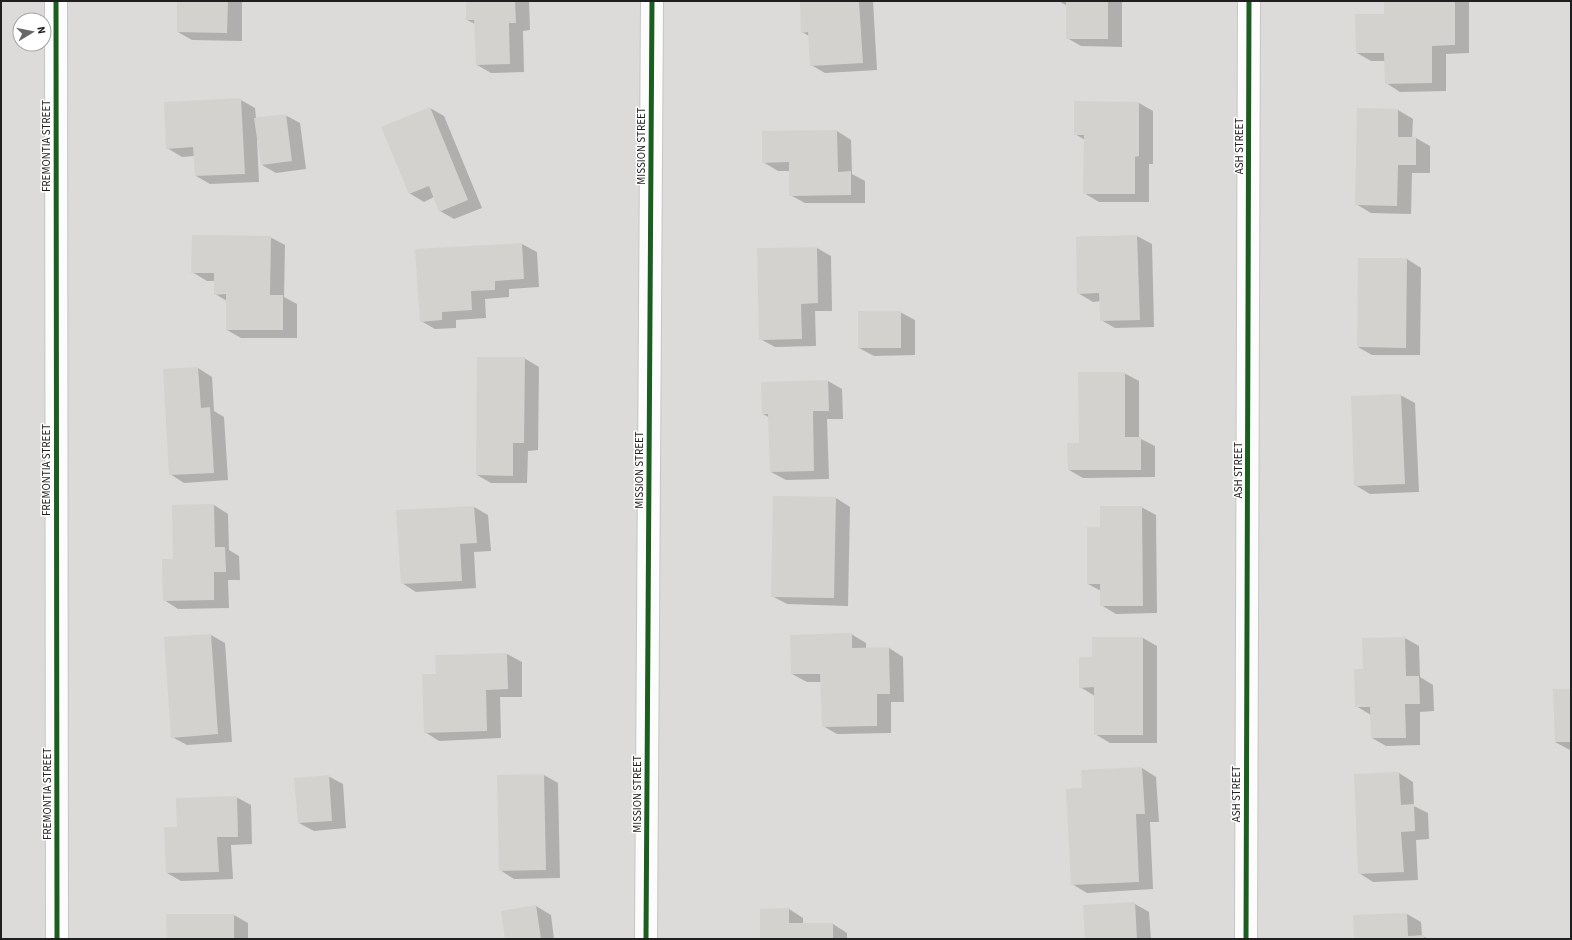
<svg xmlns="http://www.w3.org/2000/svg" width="1572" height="940" viewBox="0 0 1572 940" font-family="'Source Sans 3',sans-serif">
<rect width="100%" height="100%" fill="#edece8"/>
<path fill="#dcdbd9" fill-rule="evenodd" d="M 1,1 L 1571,1 L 1571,939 L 1,939 ZM 20,20 L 44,20 L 44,44 L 20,44 Z"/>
<path fill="#0003" d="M 178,1 L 242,1 L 242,41 L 192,40 L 178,32 Z
M 467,1 L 529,1 L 530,30 L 523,31 L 524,72 L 491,73 L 477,65 L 475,24 L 467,20 Z
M 801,1 L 873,1 L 877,70 L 825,73 L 811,65 L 809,36 L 802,32 Z
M 1059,1 L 1122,1 L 1122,47 L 1081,46 L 1067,38 L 1067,6 Z
M 1385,1 L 1469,1 L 1469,53 L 1446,54 L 1446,91 L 1400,92 L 1386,83 L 1386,61 L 1371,61 L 1357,53 L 1385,15 Z
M 241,100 L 255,108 L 256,118 L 285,115 L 300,123 L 306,169 L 276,173 L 262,165 L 258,140 L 257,140 L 259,182 L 210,184 L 196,176 L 195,156 L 182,157 L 167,148 Z
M 1075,102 L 1139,103 L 1153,111 L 1153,164 L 1149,164 L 1149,202 L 1099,202 L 1084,193 L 1085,140 L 1075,134 Z
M 430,108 L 444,116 L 482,208 L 454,219 L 440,211 L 434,197 L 424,202 L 409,193 Z
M 1358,109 L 1398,110 L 1413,119 L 1412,138 L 1416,138 L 1430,146 L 1430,173 L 1412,173 L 1411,214 L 1371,213 L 1356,204 Z
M 837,131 L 851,140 L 852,174 L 865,181 L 865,203 L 805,203 L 790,195 L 790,171 L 778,171 L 763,162 L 763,132 Z
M 1137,236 L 1152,244 L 1154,327 L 1115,328 L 1101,320 L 1100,301 L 1093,302 L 1078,293 L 1077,237 Z
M 270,237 L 285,245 L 284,297 L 297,304 L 297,338 L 241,338 L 227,330 L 227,301 L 215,294 L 215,281 L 207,281 L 192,272 Z
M 522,244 L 537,252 L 539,287 L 509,289 L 509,297 L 485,299 L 486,318 L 456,320 L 456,328 L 435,329 L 421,321 L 416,250 Z
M 817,248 L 831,256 L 832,311 L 815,311 L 816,346 L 775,347 L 760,339 Z
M 1407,259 L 1421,268 L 1420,355 L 1372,355 L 1358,347 Z
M 900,312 L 915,320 L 915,355 L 874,356 L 859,348 Z
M 524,358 L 539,367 L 538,450 L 528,451 L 527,483 L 491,483 L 477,475 Z
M 198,368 L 212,377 L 214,411 L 224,417 L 228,480 L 184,483 L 170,474 Z
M 1124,373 L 1139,381 L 1139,438 L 1155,446 L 1155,477 L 1083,478 L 1069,470 L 1080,444 Z
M 828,381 L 842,389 L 843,419 L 827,419 L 829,479 L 786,480 L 771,472 L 770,418 L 763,414 L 762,383 Z
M 1400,395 L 1415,403 L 1419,492 L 1370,494 L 1355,485 Z
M 836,498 L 850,507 L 848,606 L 787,604 L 772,596 Z
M 214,505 L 228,514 L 229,550 L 239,556 L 240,580 L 228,580 L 229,608 L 178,609 L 164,600 L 174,560 Z
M 474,507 L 488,515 L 491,551 L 474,552 L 476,588 L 416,592 L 402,583 Z
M 1141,507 L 1156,515 L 1157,613 L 1116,614 L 1101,605 L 1101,591 L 1088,584 L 1102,528 Z
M 851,634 L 866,643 L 866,649 L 889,648 L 903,657 L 904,702 L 891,702 L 891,733 L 837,734 L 823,726 L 821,682 L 807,682 L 792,674 Z
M 211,635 L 225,643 L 232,742 L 187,745 L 172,737 Z
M 1143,638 L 1157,646 L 1157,743 L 1110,743 L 1095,734 L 1095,696 L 1080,687 L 1093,658 Z
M 1405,638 L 1419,646 L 1420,677 L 1433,685 L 1434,711 L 1420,712 L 1420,745 L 1386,746 L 1372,738 L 1371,715 L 1356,706 Z
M 507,654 L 522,662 L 522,697 L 500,697 L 501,738 L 439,741 L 425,732 L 437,675 L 436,656 Z
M 1571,690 L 1571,750 L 1570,750 L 1555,742 Z
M 1142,768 L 1156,777 L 1159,822 L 1150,822 L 1153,889 L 1087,893 L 1072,884 L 1083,789 Z
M 1399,773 L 1413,782 L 1414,806 L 1428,813 L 1429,839 L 1416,840 L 1418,880 L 1373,882 L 1359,873 Z
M 544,775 L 558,783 L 560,878 L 514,879 L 500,870 Z
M 328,776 L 343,784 L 346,828 L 314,831 L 299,823 Z
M 236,797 L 251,805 L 252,844 L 231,845 L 233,879 L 181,881 L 167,873 L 178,828 Z
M 1135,904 L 1149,912 L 1151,939 L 1086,939 Z
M 536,906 L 551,915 L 554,939 L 507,939 L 503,912 Z
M 789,909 L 803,918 L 803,924 L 833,924 L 847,933 L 847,939 L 761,939 Z
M 1407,914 L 1421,922 L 1422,936 L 1429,939 L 1355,939 Z
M 234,915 L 248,923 L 248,939 L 168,939 Z"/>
<path fill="#d4d2cf" d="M 177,1 L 228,1 L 227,33 L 177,32 Z
M 466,1 L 515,1 L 516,23 L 509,23 L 510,64 L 476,65 L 474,20 L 466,20 Z
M 800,1 L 859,1 L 863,63 L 810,66 L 808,32 L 801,33 Z
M 1066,1 L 1108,1 L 1108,39 L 1066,39 Z
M 1384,1 L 1455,1 L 1455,45 L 1432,46 L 1432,83 L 1385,84 L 1384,53 L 1356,53 L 1355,14 L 1384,14 Z
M 241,98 L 245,174 L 195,176 L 193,147 L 166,149 L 164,102 Z
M 1074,101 L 1139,102 L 1139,156 L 1135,157 L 1135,194 L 1083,194 L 1084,135 L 1074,135 Z
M 430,107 L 468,200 L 439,212 L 429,186 L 409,194 L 381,127 Z
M 1357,108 L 1398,109 L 1398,137 L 1416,137 L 1416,165 L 1398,165 L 1397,206 L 1355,205 Z
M 286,114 L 292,161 L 261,165 L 254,118 Z
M 837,130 L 838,172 L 851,171 L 851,195 L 789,196 L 789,162 L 762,163 L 762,131 Z
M 192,235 L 271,236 L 270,295 L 283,295 L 283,330 L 226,330 L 226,294 L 214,295 L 214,273 L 191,273 Z
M 1137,235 L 1140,320 L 1100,321 L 1099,293 L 1077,294 L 1076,237 Z
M 522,243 L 524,279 L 495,281 L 495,290 L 471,291 L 472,310 L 442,312 L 442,320 L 420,322 L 415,249 Z
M 817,247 L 818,303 L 801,304 L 802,339 L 759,340 L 757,248 Z
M 1358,258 L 1407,258 L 1406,348 L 1357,347 Z
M 858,311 L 901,311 L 901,348 L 858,348 Z
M 477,357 L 525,357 L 524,443 L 513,443 L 513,476 L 476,475 Z
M 198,367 L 201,408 L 210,407 L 214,473 L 169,475 L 163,369 Z
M 1078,372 L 1125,372 L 1125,437 L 1141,437 L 1141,470 L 1068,470 L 1067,443 L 1079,443 Z
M 828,380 L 829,411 L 813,411 L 814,471 L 770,472 L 768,414 L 762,414 L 761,382 Z
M 1401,394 L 1405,484 L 1354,486 L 1351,396 Z
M 773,496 L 836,497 L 834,598 L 771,597 Z
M 214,504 L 215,547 L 225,547 L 226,572 L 214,572 L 214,600 L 163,601 L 162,559 L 173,559 L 172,505 Z
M 474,506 L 477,543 L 460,544 L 462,581 L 401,584 L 396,510 Z
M 1100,506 L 1142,506 L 1143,606 L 1100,606 L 1100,584 L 1087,584 L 1087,527 L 1100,527 Z
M 852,633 L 852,648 L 889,647 L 890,694 L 877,694 L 877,726 L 822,727 L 820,674 L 791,674 L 790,635 Z
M 211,634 L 218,734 L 171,738 L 164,637 Z
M 1092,637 L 1143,637 L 1143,735 L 1094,735 L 1094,687 L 1079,688 L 1079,657 L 1092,657 Z
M 1405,637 L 1406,676 L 1419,676 L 1420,704 L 1405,704 L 1406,738 L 1371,738 L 1370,707 L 1355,707 L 1354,669 L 1363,669 L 1362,638 Z
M 507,653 L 508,689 L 486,690 L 487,731 L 424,733 L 422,674 L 436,674 L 435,655 Z
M 1553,689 L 1571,689 L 1571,742 L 1555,742 Z
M 1142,767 L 1145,814 L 1136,814 L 1139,882 L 1071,885 L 1066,789 L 1082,788 L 1081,770 Z
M 1399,772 L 1401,805 L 1414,804 L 1415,831 L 1401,832 L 1404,872 L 1358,874 L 1354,774 Z
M 544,774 L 546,870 L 499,871 L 497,775 Z
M 329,775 L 332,821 L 298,823 L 294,778 Z
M 237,796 L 238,837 L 217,837 L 219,872 L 166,873 L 164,827 L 177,827 L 176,798 Z
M 1135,902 L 1137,939 L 1085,939 L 1083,905 Z
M 536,905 L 541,939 L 505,939 L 501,911 Z
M 789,908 L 789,923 L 833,923 L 833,939 L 760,939 L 760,909 Z
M 1407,913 L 1408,936 L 1424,935 L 1424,939 L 1354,939 L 1353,915 Z
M 166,914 L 234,914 L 234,939 L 167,939 Z"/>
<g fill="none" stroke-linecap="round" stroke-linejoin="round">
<g stroke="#c6c6c4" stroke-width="24">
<path id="minor" d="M 56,1 L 57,939
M 646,939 L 652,1
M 1246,939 L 1249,1"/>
</g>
<use href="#minor" stroke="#fcfcfc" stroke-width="22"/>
<g stroke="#fff" stroke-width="8">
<path id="cycleway" d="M 56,1 L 57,939
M 646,939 L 652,1
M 1246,939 L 1249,1"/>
</g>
<use href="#cycleway" stroke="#1b5e20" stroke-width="5"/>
</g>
<g text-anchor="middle" stroke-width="3" stroke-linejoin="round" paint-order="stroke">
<g font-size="11" fill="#1f1f1f" stroke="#fff">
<text transform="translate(46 146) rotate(-90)" y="4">FREMONTIA STREET</text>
<text transform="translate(641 146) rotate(-90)" y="4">MISSION STREET</text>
<text transform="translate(1239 146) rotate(-90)" y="4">ASH STREET</text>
<text transform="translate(46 470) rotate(-90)" y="4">FREMONTIA STREET</text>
<text transform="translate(639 470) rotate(-90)" y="4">MISSION STREET</text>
<text transform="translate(1238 470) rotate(-90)" y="4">ASH STREET</text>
<text transform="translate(47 794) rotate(-90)" y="4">FREMONTIA STREET</text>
<text transform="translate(637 794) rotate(-90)" y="4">MISSION STREET</text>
<text transform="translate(1236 794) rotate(-90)" y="4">ASH STREET</text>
</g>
</g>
<rect width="1572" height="940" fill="none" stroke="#1f1f1f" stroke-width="4"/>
<g transform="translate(32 32) rotate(80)"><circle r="19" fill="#ffffff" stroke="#a5a5a5"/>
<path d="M0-3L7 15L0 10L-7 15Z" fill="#676765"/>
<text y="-6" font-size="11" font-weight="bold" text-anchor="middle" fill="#1f1f1f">N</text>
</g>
</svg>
